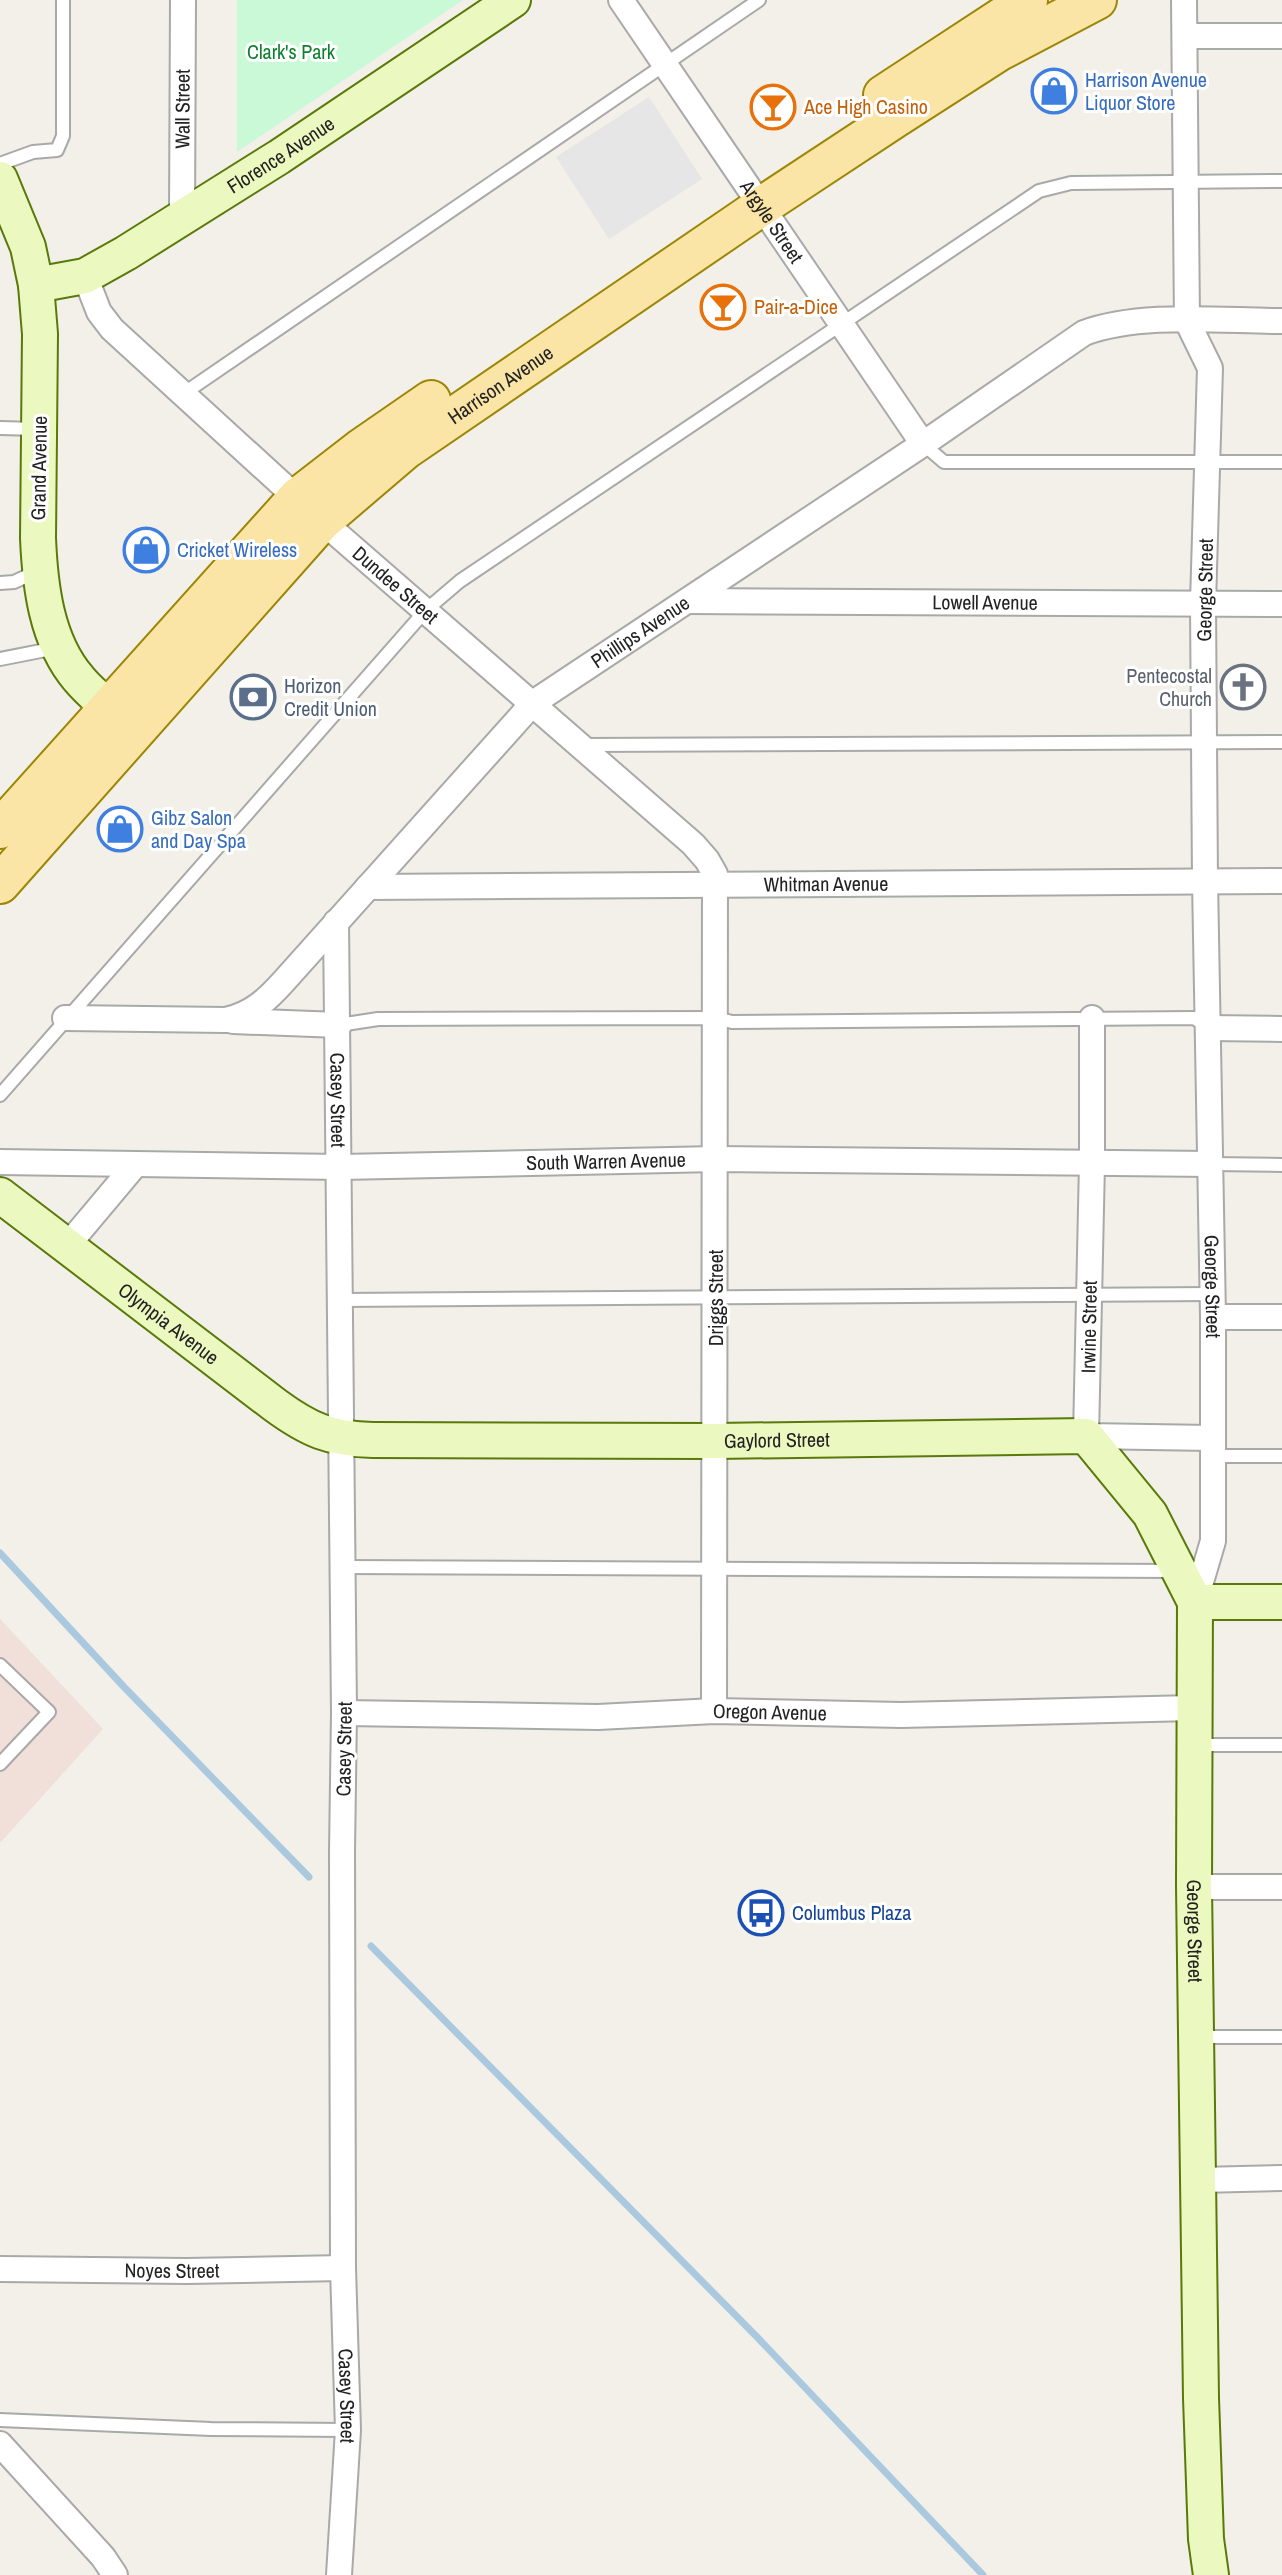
<svg xmlns="http://www.w3.org/2000/svg" width="1282" height="2575" viewBox="0 0 1282 2575" font-family="'Archivo Narrow',sans-serif">
<rect width="100%" height="100%" fill="#f2f0e9"/>
<path fill="#f1dfda" d="M 0,1619 L 103,1729 L 0,1843 Z"/>
<path fill="#c9f9d6" d="M 237,0 L 463,0 L 237,152 Z"/>
<path fill="#e6e6e6" d="M 649,97 L 702,179 L 609,239 L 556,157 Z"/>
<g fill="none" stroke-linecap="round" stroke-linejoin="round">
<path stroke="#abc9de" stroke-width="7" d="M 0,1553 L 124,1687 L 309,1877
M 371,1946 L 758,2338 L 983,2575"/>
<g stroke="#a9a9a9" stroke-width="16">
<path id="lane" d="M 0,164 L 33,152 L 57,150 L 63,136 L 63,0
M 183,394 L 759,0
M 0,428 L 37,429
M 923,444 L 944,462 L 1282,462
M 0,583 L 14,582 L 38,571
M 0,659 L 56,648
M 584,745 L 1282,742
M 339,1025 L 378,1019 L 716,1018 L 732,1022 L 1194,1018 L 1208,1027
M 0,1095 L 426,610 L 460,581 L 1039,191 L 1071,183 L 1282,181
M 1211,1164 L 1282,1165
M 341,1300 L 1213,1294
M 1212,1456 L 1282,1456
M 343,1567 L 1176,1571
M 0,1665 L 49,1712 L 0,1764
M 1197,1745 L 1282,1745
M 1200,2037 L 1282,2037
M 0,2420 L 211,2429 L 348,2430"/>
</g>
<g stroke="#a9a9a9" stroke-width="28">
<g id="street">
<path id="s1" d="M 621,0 L 923,444"/>
<path id="s2" d="M 1184,0 L 1187,321 L 1210,368 L 1203,603 L 1205,881 L 1213,1317 L 1213,1541 L 1195,1602"/>
<path d="M 1185,36 L 1282,36"/>
<path id="s3" d="M 182,217 L 183,0"/>
<path id="s4" d="M 85,276 L 99,312 L 112,329 L 322,521 L 693,844 L 707,860 L 715,874 L 714,1711"/>
<path id="s5" d="M 687,601 L 1282,604"/>
<path id="s6" d="M 368,887 L 1282,881"/>
<path id="s7" d="M 336,922 L 344,1713 L 342,1852 L 343,2268 L 348,2430 L 339,2575"/>
<path id="s8" d="M 65,1018 L 226,1020 C 252,1014 267,1000 284,981 L 533,703 L 923,444 L 1084,333 C 1141,312 1221,321 1282,321"/>
<path d="M 1092,1018 L 1092,1163 L 1086,1436 L 1212,1438"/>
<path d="M 233,1021 L 339,1025"/>
<path d="M 1208,1028 L 1282,1029"/>
<path id="s9" d="M 0,1162 L 341,1167 L 716,1159 L 1211,1164"/>
<path d="M 67,1246 L 135,1165"/>
<path d="M 1213,1317 L 1282,1317"/>
<path id="s10" d="M 344,1713 L 598,1717 L 714,1711 L 901,1715 L 1193,1708"/>
<path d="M 1194,1887 L 1282,1887"/>
<path d="M 1200,2180 L 1282,2178"/>
<path id="s11" d="M 0,2269 L 187,2271 L 343,2268"/>
<path d="M 0,2444 L 103,2557 L 115,2575"/>
</g>
</g>
<g stroke="#597a08" stroke-width="38">
<g id="secondary">
<path d="M 0,179 L 28,247 L 36,285 L 40,334 L 38,538 C 40,585 46,641 79,679 C 93,696 113,711 130,725"/>
<path id="s12" d="M 36,285 L 85,276 L 126,253 L 279,157 L 513,0"/>
<path id="s13" d="M 0,1195 L 275,1405 C 309,1430 330,1439 373,1440 L 716,1441 L 1086,1436 L 1150,1514 L 1195,1602 L 1194,1887 L 1201,2398 L 1206,2539 L 1211,2575"/>
<path d="M 1195,1602 L 1282,1602"/>
</g>
</g>
<g stroke="#9c8604" stroke-width="42">
<g id="primary">
<path d="M 883,95 L 1028,0"/>
<path d="M 0,829 L 298,497 L 360,449 L 431,400"/>
<path id="s14" d="M 0,884 L 322,521 L 405,450 L 762,206 L 894,119 L 998,52 L 1097,0"/>
</g>
</g>
<use href="#lane" stroke="#fff" stroke-width="12"/>
<use href="#street" stroke="#fff" stroke-width="24"/>
<use href="#secondary" stroke="#ebf9c0" stroke-width="34"/>
<use href="#primary" stroke="#fae5a6" stroke-width="38"/>
</g>
<defs>
<g id="shop-ring" transform="scale(2.3)"><circle r="9.5" fill="#fff" stroke="#3f7fe0" stroke-width="1.5"/><path d="M-5-2.5h2.3a2.7 3.5 0 0 1 5.4 0H5L5.5 6h-11ZM-1.5-2.5h3a1.5 2.3 0 0 0-3 0Z" fill="#3f7fe0"/></g>
<g id="bar-ring" transform="scale(2.3)"><circle r="9.5" fill="#fff" stroke="#e8710a" stroke-width="1.5"/><path d="M-6-5H6L.8 .8V4.5H3.5V6h-7V4.5H-.8V.8Z" fill="#e8710a"/></g>
<g id="church-ring" transform="scale(2.3)"><circle r="9.5" fill="#fff" stroke="#6b7280" stroke-width="1.5"/><path d="M-1.2-6h2.4v3.5h3.3v2.4h-3.3V6h-2.4V-.1h-3.3v-2.4h3.3Z" fill="#6b7280"/></g>
<g id="bank-ring" transform="scale(2.3)"><circle r="9.5" fill="#fff" stroke="#5c6f8a" stroke-width="1.5"/><path d="M-6-4H6V4H-6ZM0-2.3a2.3 2.3 0 1 0 0 4.6a2.3 2.3 0 1 0 0-4.6Z" fill="#5c6f8a"/></g>
<g id="bus-ring" transform="scale(2.3)"><circle r="9.5" fill="#fff" stroke="#1a4fb4" stroke-width="1.5"/><path d="M-5-6H5V4H4V6H2V4H-2V6H-4V4H-5ZM-3.5-4V0h7V-4ZM-3.5 1.2v1.5H-2V1.2ZM2 1.2v1.5H3.5V1.2Z" fill="#1a4fb4"/></g>
</defs>
<g fill-rule="evenodd">
<use href="#shop-ring" x="1054" y="91"/>
<use href="#bar-ring" x="773" y="107"/>
<use href="#bar-ring" x="723" y="307"/>
<use href="#shop-ring" x="146" y="550"/>
<use href="#church-ring" x="1243" y="687"/>
<use href="#bank-ring" x="253" y="697"/>
<use href="#shop-ring" x="120" y="829"/>
<use href="#bus-ring" x="761" y="1913"/>
</g>
<g text-anchor="middle" stroke-width="6" stroke-linejoin="round" paint-order="stroke">
<g font-size="20" fill="#0f812d" stroke="#fff">
<text x="291" y="59">Clark's Park</text>
</g>
<g font-size="20" fill="#366cbe" stroke="#fff" text-anchor="start">
<text x="1085" y="87">Harrison Avenue<tspan x="1085" dy="23">Liquor Store</tspan></text>
<text x="177" y="557">Cricket Wireless</text>
<text x="151" y="825">Gibz Salon<tspan x="151" dy="23">and Day Spa</tspan></text>
</g>
<g font-size="20" fill="#c56008" stroke="#fff" text-anchor="start">
<text x="804" y="114">Ace High Casino</text>
<text x="754" y="314">Pair-a-Dice</text>
</g>
<g font-size="20" fill="#222" stroke="#fff">
<text dy="7" stroke="none"><textPath href="#s3" startOffset="108">Wall Street</textPath></text>
<text dy="7" stroke="none"><textPath href="#s12" startOffset="280">Florence Avenue</textPath></text>
<text dy="7" stroke="none"><textPath href="#s1" startOffset="268">Argyle Street</textPath></text>
<text dy="7" stroke="none"><textPath href="#s14" startOffset="710">Harrison Avenue</textPath></text>
<text transform="translate(39 468) rotate(-89)" y="7">Grand Avenue</text>
<text dy="7" stroke="none"><textPath href="#s4" startOffset="442">Dundee Street</textPath></text>
<text transform="translate(1205 590) rotate(-89)" y="7">George Street</text>
<text dy="7" stroke="none"><textPath href="#s5" startOffset="298">Lowell Avenue</textPath></text>
<text dy="7" stroke="none"><textPath href="#s8" startOffset="734">Phillips Avenue</textPath></text>
<text dy="7" stroke="none"><textPath href="#s6" startOffset="458">Whitman Avenue</textPath></text>
<text dy="7" stroke="none"><textPath href="#s7" startOffset="178">Casey Street</textPath></text>
<text dy="7" stroke="none"><textPath href="#s9" startOffset="606">South Warren Avenue</textPath></text>
<text dy="7" stroke="none"><textPath href="#s2" startOffset="1292">George Street</textPath></text>
<text transform="translate(716 1298) rotate(-90)" y="7">Driggs Street</text>
<text dy="7" stroke="none"><textPath href="#s13" startOffset="212">Olympia Avenue</textPath></text>
<text transform="translate(1089 1327) rotate(-89)" y="7">Irwine Street</text>
<text dy="7" stroke="none"><textPath href="#s13" startOffset="856">Gaylord Street</textPath></text>
<text dy="7" stroke="none"><textPath href="#s10" startOffset="426">Oregon Avenue</textPath></text>
<text transform="translate(344 1749) rotate(-89)" y="7">Casey Street</text>
<text dy="7" stroke="none"><textPath href="#s13" startOffset="1694">George Street</textPath></text>
<text dy="7" stroke="none"><textPath href="#s11" startOffset="172">Noyes Street</textPath></text>
<text dy="7" stroke="none"><textPath href="#s7" startOffset="1474">Casey Street</textPath></text>
</g>
<g font-size="20" fill="#5b616d" stroke="#fff" text-anchor="end">
<text x="1212" y="683">Pentecostal<tspan x="1212" dy="23">Church</tspan></text>
</g>
<g font-size="20" fill="#4e5e75" stroke="#fff" text-anchor="start">
<text x="284" y="693">Horizon<tspan x="284" dy="23">Credit Union</tspan></text>
</g>
<g font-size="20" fill="#164399" stroke="#fff" text-anchor="start">
<text x="792" y="1920">Columbus Plaza</text>
</g>
</g>
</svg>
